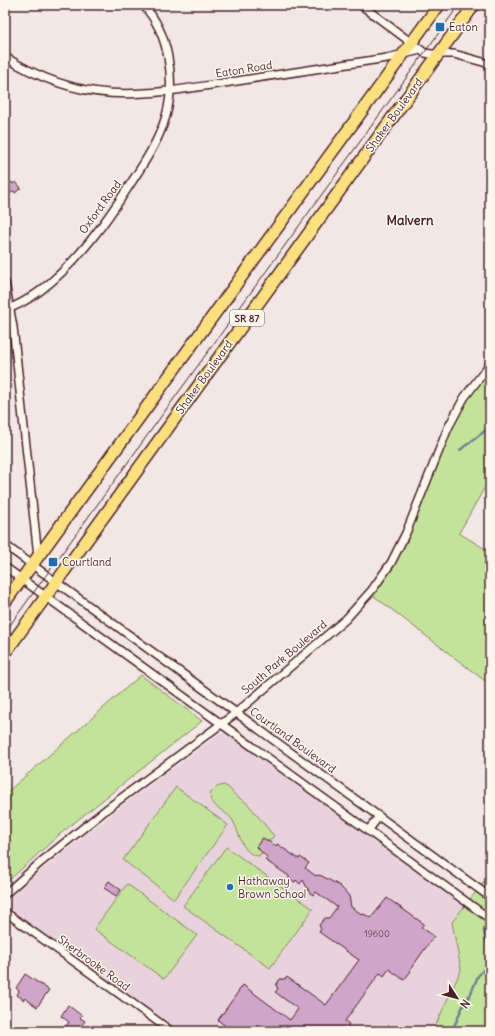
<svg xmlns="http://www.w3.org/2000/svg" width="495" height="1036" viewBox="0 0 495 1036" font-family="Delius,sans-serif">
<rect width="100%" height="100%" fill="#f2e7e5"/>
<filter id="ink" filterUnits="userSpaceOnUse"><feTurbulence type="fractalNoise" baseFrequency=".025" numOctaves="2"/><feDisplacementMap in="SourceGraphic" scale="8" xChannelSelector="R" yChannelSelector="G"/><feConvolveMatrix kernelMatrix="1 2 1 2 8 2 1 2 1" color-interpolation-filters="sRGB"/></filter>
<g filter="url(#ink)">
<path fill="#e8d3dd" d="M 225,733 L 490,924 L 490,1031 L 176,1031 L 12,913 L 9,903 L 10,898 L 29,880 L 124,804 L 219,734 Z"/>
<path fill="#c4e39a" stroke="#878162" d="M 490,364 L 490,478 L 459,533 L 490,552 L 489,684 L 370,593 L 391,563 L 448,428 Z
M 141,675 L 202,721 L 60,834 L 5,884 L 5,794 Z
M 224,785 L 228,787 L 235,795 L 248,804 L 274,836 L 268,842 L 262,838 L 256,847 L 262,852 L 259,856 C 241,855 240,833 233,821 C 228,811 206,806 211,793 C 213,788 219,786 224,785 Z
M 176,787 L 228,825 L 174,899 L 123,860 Z
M 226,847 L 313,909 L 270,968 L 183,906 Z
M 490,874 L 490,1031 L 433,1031 L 461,970 L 452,922 Z
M 127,884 L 197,935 L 164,979 L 94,929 Z"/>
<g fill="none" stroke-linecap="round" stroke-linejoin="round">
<path stroke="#678494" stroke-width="2.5" d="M 460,450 L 490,427
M 484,928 C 484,938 488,944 490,953
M 452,1031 L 462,1008 L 471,993 L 478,976 L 487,966 L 490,958"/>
</g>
<path fill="#d0a5ca" stroke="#4a1f2b" d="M 12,182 L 13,184 L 16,182 L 21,188 L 15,193 L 14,191 L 5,197 L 5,187 Z
M 263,838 L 276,846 L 277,844 L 299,859 L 300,857 L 309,863 L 305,868 L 316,876 L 317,875 L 322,876 L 340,886 L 349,896 L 351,907 L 363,915 L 364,914 L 371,918 L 387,898 L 424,924 L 421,927 L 434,936 L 410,970 L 411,971 L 404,980 L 389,969 L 384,976 L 380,973 L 345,1021 L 349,1024 L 344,1031 L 232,1031 L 218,1020 L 243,985 L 290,1020 L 298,1009 L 275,992 L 278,989 L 276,985 L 280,979 L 285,979 L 287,977 L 326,1005 L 359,960 L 319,932 L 321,929 L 319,925 L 325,918 L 329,918 L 337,907 L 316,892 L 314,895 L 310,893 L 303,880 L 300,884 L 296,880 L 295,882 L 292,881 L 289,879 L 289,876 L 265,860 L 267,857 L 256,847 Z
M 109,881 L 121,890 L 116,896 L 104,888 Z
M 25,974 L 49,990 L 37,1007 L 25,998 L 24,1000 L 17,995 L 19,991 L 16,988 Z
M 68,1005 L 82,1016 L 80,1018 L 85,1021 L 79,1029 L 78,1028 L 76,1031 L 67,1031 L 64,1029 L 69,1022 L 61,1016 Z"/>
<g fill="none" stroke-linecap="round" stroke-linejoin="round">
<g stroke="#4a1f2b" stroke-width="10">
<path id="minor" d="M 361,5 L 425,53 L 431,54 L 454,54 L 490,64
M 5,57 C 89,110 151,94 243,80 C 291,73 339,65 387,58 L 421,50
M 5,282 L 13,327 L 38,556
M 5,310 C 17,306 29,299 40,291 C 77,263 106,222 131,183 C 145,162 159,140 166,116 C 176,80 169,32 143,5
M 5,545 L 490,897
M 5,567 L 490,919
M 368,831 L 379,816
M 5,894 L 41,862 L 108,808 L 236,713 L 325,637 L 346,619 L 372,590 L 391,563 L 406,533 L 448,428 L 464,398 L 490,364
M 5,912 L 171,1031"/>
</g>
<g stroke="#4a1f2b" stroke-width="14">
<path id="primary" d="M 5,602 L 439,5
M 5,653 L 474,5"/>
</g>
<use href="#minor" stroke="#fbf7ec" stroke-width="7"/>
<use href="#primary" stroke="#fbe080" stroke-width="11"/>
<path stroke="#4a1f2b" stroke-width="1" d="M 5,632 L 459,5"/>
</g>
</g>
<g fill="#1f6fb2" stroke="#fbf7ec" stroke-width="1.5">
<rect x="435" y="22" width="10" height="10" rx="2"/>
<rect x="48" y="557" width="10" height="10" rx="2"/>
<circle cx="230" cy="887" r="4"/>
</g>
<g text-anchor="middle" stroke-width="3" stroke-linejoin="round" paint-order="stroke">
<g font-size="9" fill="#6c4053">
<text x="377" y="937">19600</text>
</g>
<rect fill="#fbf7ec" stroke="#7f6065" stroke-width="1" x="230" y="310" width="34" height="16" rx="3"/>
<g font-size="10" font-weight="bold" fill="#4a1f2b">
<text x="247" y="322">SR 87</text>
</g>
<g font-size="11" fill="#4a1f2b" stroke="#fbf7ec" text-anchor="start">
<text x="449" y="31">Eaton</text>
<text x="62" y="566">Courtland</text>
<text x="238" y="885">Hathaway<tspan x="238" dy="13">Brown School</tspan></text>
</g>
<g font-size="11" fill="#4a1f2b" stroke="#fbf7ec">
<text transform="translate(244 69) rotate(-9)" y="4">Eaton Road</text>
<text transform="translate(394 115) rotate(-54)" y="4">Shaker Boulevard</text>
<text transform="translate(100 207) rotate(-54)" y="4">Oxford Road</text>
<text transform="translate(204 377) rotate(-54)" y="4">Shaker Boulevard</text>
<text transform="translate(284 657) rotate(-40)" y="4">South Park Boulevard</text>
<text transform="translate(293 740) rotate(36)" y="4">Courtland Boulevard</text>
<text transform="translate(94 963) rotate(36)" y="4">Sherbrooke Road</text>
</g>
<g font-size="13" font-weight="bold" fill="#4a1f2b" stroke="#fbf7ec">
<text x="410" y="225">Malvern</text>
</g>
</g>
<rect width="495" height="1036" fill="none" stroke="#fbf7ec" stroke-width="20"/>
<rect x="10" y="10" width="475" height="1016" fill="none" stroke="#4a1f2b" stroke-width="1.5" filter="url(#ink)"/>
<g transform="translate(457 998) rotate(126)" stroke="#fbf7ec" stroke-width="3" paint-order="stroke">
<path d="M0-3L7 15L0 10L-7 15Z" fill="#4a1f2b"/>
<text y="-6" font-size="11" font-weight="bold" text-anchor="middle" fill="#4a1f2b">N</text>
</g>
</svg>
